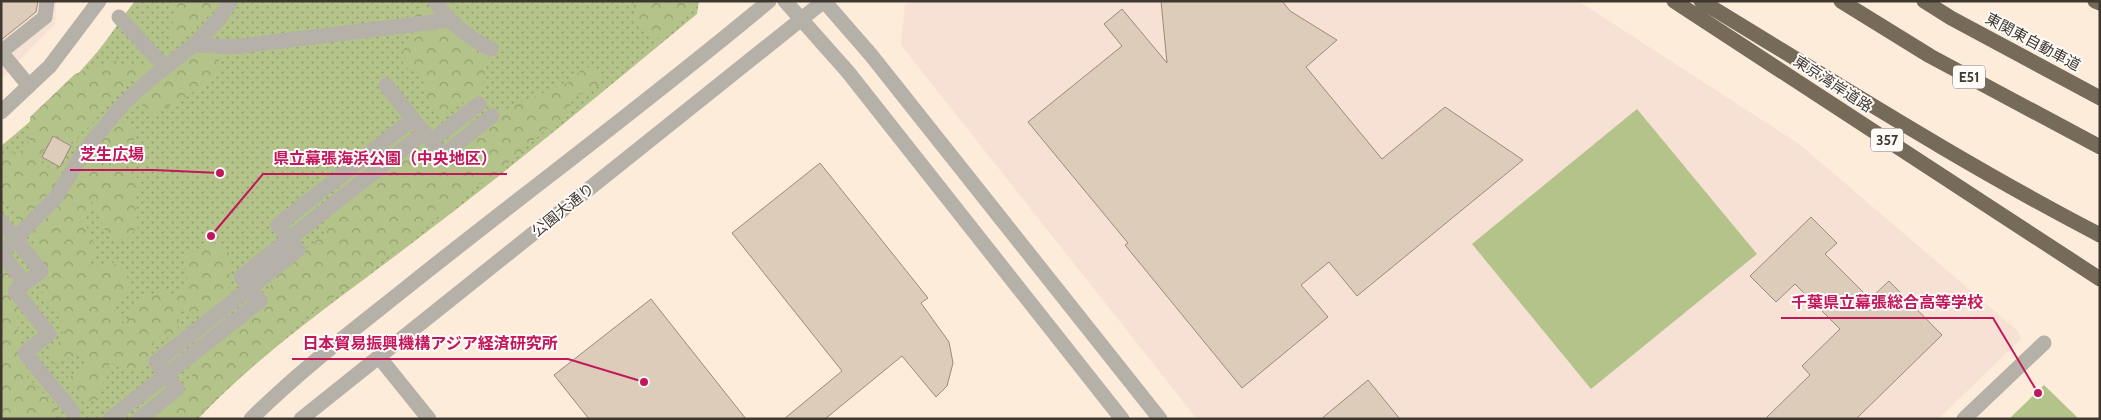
<svg xmlns="http://www.w3.org/2000/svg" width="2101" height="420" viewBox="0 0 2101 420" font-family="Cabin,'Noto Sans JP',sans-serif">
<defs>
<pattern id="grass-dots" width="8" height="8" patternUnits="userSpaceOnUse" patternTransform="scale(1.25)"><rect width="8" height="8" fill="#b4c38a"/><path d="M2 2h.1M6 6h.1" fill="none" stroke="#949f71" stroke-width="1.8" stroke-linecap="round"/></pattern>
<pattern id="forest-crowns" width="20" height="18" patternUnits="userSpaceOnUse" patternTransform="scale(1.25)"><rect width="20" height="18" fill="#b4c38a"/><path d="M2 6a3 3 0 1 1 6 0M12 15a3 3 0 1 1 6 0" fill="none" stroke="#949f71"/></pattern>
</defs>
<rect width="100%" height="100%" fill="#fdecd9"/>
<path fill="#f7e0d4" d="M 1,1 L 56,1 L 55,24 L 1,79 Z
M 910,1 L 1578,1 L 1799,144 L 2018,331 L 2021,339 L 1938,419 L 1197,419 L 901,45 L 905,5 Z"/>
<path fill="url(#grass-dots)" d="M 135,1 L 699,1 L 697,14 C 606,89 515,165 420,237 C 345,295 264,349 198,419 L 1,419 L 1,146 C 36,118 69,85 98,51 C 111,35 122,17 135,1 Z"/>
<path fill="url(#forest-crowns)" d="M 171,1 L 224,1 L 180,43 L 170,35 L 175,11 Z
M 423,1 L 439,1 L 459,30 L 491,45 L 482,89 L 442,117 L 423,91 L 424,75 L 403,66 L 403,51 L 413,33 L 410,18 L 422,10 Z
M 634,1 L 694,1 L 694,8 L 654,41 L 634,18 Z
M 220,51 L 218,72 L 207,84 L 154,115 L 142,105 L 134,77 L 124,86 L 88,128 L 79,126 L 77,144 L 52,134 L 39,160 L 67,184 L 79,163 L 120,120 L 133,130 L 134,141 L 113,161 L 140,180 L 136,199 L 138,227 L 125,241 L 108,236 L 92,201 L 85,222 L 95,247 L 89,269 L 110,261 L 127,272 L 129,291 L 113,307 L 125,327 L 136,300 L 165,289 L 171,297 L 188,284 L 185,255 L 214,242 L 231,254 L 228,290 L 204,318 L 180,308 L 177,336 L 154,340 L 151,364 L 128,372 L 110,362 L 98,400 L 86,401 L 67,378 L 87,369 L 79,353 L 55,364 L 47,350 L 64,338 L 58,311 L 43,298 L 34,236 L 1,196 L 1,157 L 4,153 L 20,152 L 30,139 L 30,117 L 75,74 L 116,61 L 138,67 L 192,53 Z
M 584,67 L 595,69 L 603,78 L 600,85 L 572,98 L 569,113 L 543,132 L 488,181 L 471,187 L 452,206 L 362,277 L 307,316 L 194,419 L 128,419 L 157,400 L 172,400 L 193,379 L 189,361 L 220,332 L 263,310 L 274,274 L 326,233 L 332,207 L 408,150 L 435,164 L 494,114 L 569,82 Z
M 1,253 L 17,266 L 18,334 L 25,375 L 58,408 L 56,419 L 1,419 Z"/>
<path fill="#b4c38a" d="M 1637,109 L 1757,254 L 1591,389 L 1472,244 Z
M 2044,385 L 2079,419 L 2009,419 Z"/>
<path fill="#dcccb9" stroke="#9a8b7a" d="M 1,1 L 38,1 L 36,12 L 1,40 Z
M 1161,1 L 1282,1 L 1290,11 L 1337,40 L 1306,67 L 1382,159 L 1445,107 L 1523,160 L 1357,296 L 1329,262 L 1301,285 L 1328,317 L 1242,388 L 1125,245 L 1128,243 L 1028,122 L 1122,46 L 1104,24 L 1122,9 L 1167,63 Z
M 53,136 L 71,146 L 60,167 L 42,157 Z
M 820,163 L 928,298 L 921,303 L 949,342 L 953,363 L 947,386 L 936,397 L 902,356 L 825,419 L 784,419 L 842,371 L 732,233 Z
M 1811,217 L 1837,243 L 1825,254 L 1870,299 L 1889,281 L 1942,335 L 1856,419 L 1765,419 L 1810,375 L 1802,366 L 1840,329 L 1795,284 L 1776,302 L 1750,276 Z
M 651,299 L 746,419 L 589,419 L 554,375 Z
M 1368,380 L 1400,419 L 1321,419 Z"/>
<g fill="none" stroke-linecap="round" stroke-linejoin="round">
<path stroke="#b6b1a8" stroke-width="15" d="M 435,1 C 449,23 469,38 491,49
M 785,1 L 848,72 L 1122,419
M 824,1 L 871,55 L 1160,419
M 119,17 L 165,67
M 194,45 L 219,19 L 231,1
M 1,52 L 45,17 L 47,1
M 1,52 L 29,86
M 386,85 L 413,119
M 1,112 L 50,66 L 99,1
M 431,141 L 442,156 L 492,116
M 1,221 L 41,271 L 15,291 L 49,334 L 25,353 L 73,412
M 1,253 L 25,283
M 1,254 L 56,197 L 85,150 L 124,103 L 154,76 L 194,45 L 233,47 L 450,20
M 379,357 L 429,419
M 110,419 L 166,375 L 156,362 L 250,288 L 241,277 L 289,239 L 278,225 L 413,119 L 431,141 L 479,104
M 139,419 L 177,389 L 166,375 L 260,301 L 250,288 L 298,250 L 289,239 L 424,133
M 251,419 C 302,368 360,325 416,280 C 533,187 654,97 769,1
M 301,419 L 824,1
M 1964,419 L 2044,343"/>
<path stroke="#766a58" stroke-width="15" d="M 1674,1 L 2100,279
M 1701,1 C 1833,81 1963,164 2100,235
M 1841,1 L 1930,56 L 2100,147
M 1924,1 L 1951,18 L 2100,98
M 2095,1 L 2100,3"/>
</g>
<g text-anchor="middle" stroke-width="4" stroke-linejoin="round" paint-order="stroke">
<g fill="#fffbf8" stroke="#78726c" stroke-width="1">
<rect x="1953" y="65.5" width="32" height="23" rx="4"/>
<rect x="1871" y="128.5" width="32" height="23" rx="4"/>
</g>
<g font-size="14" font-weight="bold" fill="#3e3830">
<text x="1969" y="82">E51</text>
<text x="1887" y="145">357</text>
</g>
<g font-size="15" fill="#3e3830" stroke="#fffbf8">
<text transform="translate(2033 42) rotate(28)" y="5">東関東自動車道</text>
<text transform="translate(1833 84) rotate(33)" y="5">東京湾岸道路</text>
<text transform="translate(563 210) rotate(-39)" y="5">公園大通り</text>
</g>
</g>
<path fill="none" stroke="#c2185b" stroke-width="2" d="M220 173L154 170H70M211 236L263 174H507M2038 393L1993 318H1781M644 382L568 359H292"/>
<g fill="#c2185b" stroke="#fffbf8" stroke-width="2">
<circle cx="220" cy="173" r="5"/>
<circle cx="211" cy="236" r="5"/>
<circle cx="2038" cy="393" r="5"/>
<circle cx="644" cy="382" r="5"/>
</g>
<g font-size="16" text-anchor="middle" font-weight="bold" fill="#c2185b" stroke="#fffbf8" stroke-width="4" stroke-linejoin="round" paint-order="stroke">
<text x="112" y="160">芝生広場</text>
<text x="385" y="164">県立幕張海浜公園（中央地区）</text>
<text x="1887" y="308">千葉県立幕張総合高等学校</text>
<text x="430" y="349">日本貿易振興機構アジア経済研究所</text>
</g>
<rect width="2101" height="420" fill="none" stroke="#3e3830" stroke-width="5"/>
</svg>
